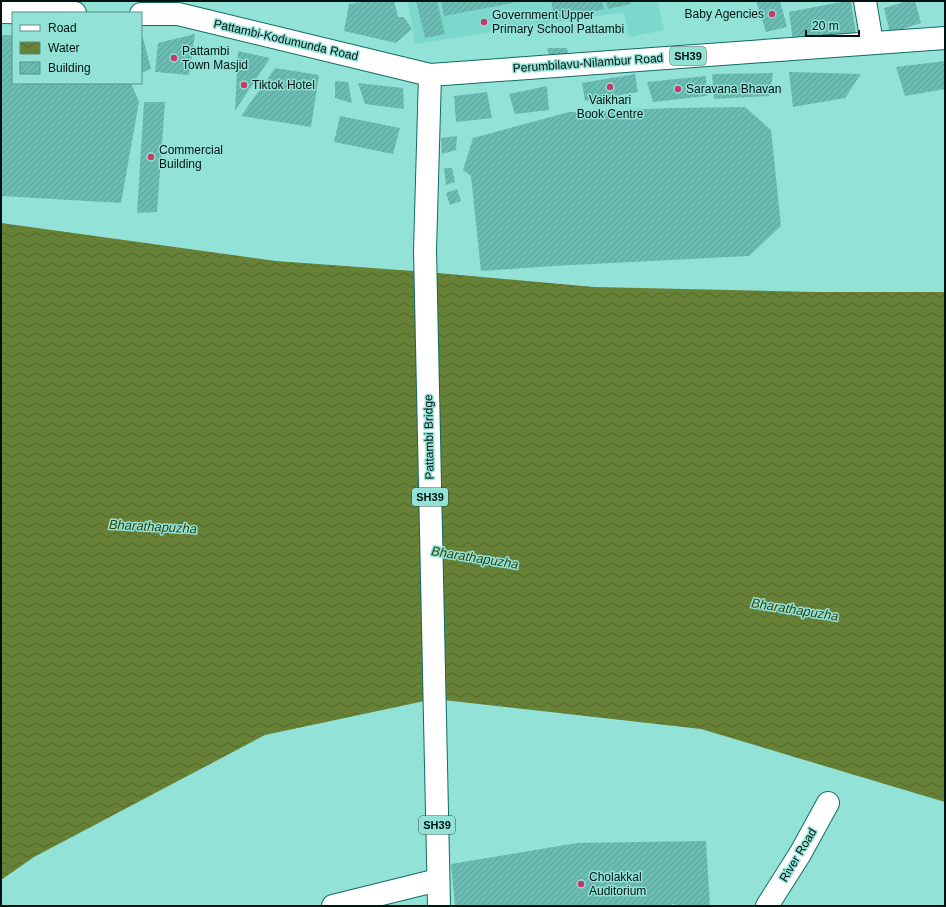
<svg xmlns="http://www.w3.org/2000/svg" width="946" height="907" viewBox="0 0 946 907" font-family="Helvetica,sans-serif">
<defs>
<pattern id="water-waves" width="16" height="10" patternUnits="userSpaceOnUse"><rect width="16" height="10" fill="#678136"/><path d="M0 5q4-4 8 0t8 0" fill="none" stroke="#52682c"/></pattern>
<pattern id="building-hatch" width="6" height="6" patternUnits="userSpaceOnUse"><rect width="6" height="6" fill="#6cbcb3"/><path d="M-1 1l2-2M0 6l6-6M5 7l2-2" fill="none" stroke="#5ca199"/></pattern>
</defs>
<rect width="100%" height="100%" fill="#92e2d8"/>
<path fill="#7cd8cd" d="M 408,1 L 658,1 L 664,30 L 629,37 L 624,13 L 611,14 L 415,44 Z"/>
<path fill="url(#water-waves)" d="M 1,223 L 276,261 L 427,272 L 594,287 L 815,292 L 945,292 L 945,802 L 701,729 L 434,699 L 265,735 L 34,857 L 1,880 Z"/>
<path fill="url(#building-hatch)" d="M 367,1 L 394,1 L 398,17 L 404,17 L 412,29 L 396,43 L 344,31 L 349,4 Z
M 416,1 L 437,1 L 445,34 L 425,38 Z
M 441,1 L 512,1 L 513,3 L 444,16 Z
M 551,1 L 602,1 L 604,9 L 555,20 Z
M 606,1 L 631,1 L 631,4 L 608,9 Z
M 756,1 L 780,1 L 787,27 L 766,32 Z
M 846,1 L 851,1 L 856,34 L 793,41 L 789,12 Z
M 908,1 L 915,1 L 921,23 L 890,33 L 884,8 Z
M 195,34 L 189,75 L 155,72 L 158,43 Z
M 1,35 L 12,35 L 13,83 L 14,85 L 33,83 L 131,83 L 139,102 L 121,203 L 1,196 Z
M 141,38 L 143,38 L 151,69 L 141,73 Z
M 547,48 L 567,48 L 568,55 L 551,61 Z
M 238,51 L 270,58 L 235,111 Z
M 945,61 L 945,89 L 905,96 L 896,67 Z
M 275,68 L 319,75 L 311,127 L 241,116 Z
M 789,72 L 861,74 L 845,98 L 793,107 Z
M 773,73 L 769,96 L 714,99 L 712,74 Z
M 635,74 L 638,92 L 585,101 L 582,83 Z
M 706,76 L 707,96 L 653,102 L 647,82 Z
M 335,81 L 348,82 L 352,103 L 335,98 Z
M 358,83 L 403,88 L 404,109 L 365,104 Z
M 547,86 L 549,110 L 515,114 L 509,94 Z
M 487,92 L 492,118 L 456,122 L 454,96 Z
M 144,102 L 165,102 L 157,212 L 137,213 Z
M 745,107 L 771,130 L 781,226 L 749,256 L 553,266 L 481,271 L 471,176 L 463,170 L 473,138 L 569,112 L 672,108 Z
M 340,116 L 400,128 L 393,154 L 334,142 Z
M 457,136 L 456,150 L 442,154 L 441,138 Z
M 444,168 L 452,168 L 455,182 L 446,185 Z
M 457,189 L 461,201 L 450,205 L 446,193 Z
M 706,841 L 710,906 L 681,906 L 672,904 L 672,906 L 455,906 L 451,864 L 577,843 Z"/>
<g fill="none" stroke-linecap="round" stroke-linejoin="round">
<g stroke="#0f6c64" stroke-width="24">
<path id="minor" d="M 865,1 L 872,43
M 333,906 L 438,880
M 767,906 L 800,854 L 828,803"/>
</g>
<g stroke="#0f6c64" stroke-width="24">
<path id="major" d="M 1,12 L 75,13
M 141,14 L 178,14 L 430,75 L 945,38
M 430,75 L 425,250 L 439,906"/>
</g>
<use href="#minor" stroke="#fff" stroke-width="22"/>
<use href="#major" stroke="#fff" stroke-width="22"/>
</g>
<g fill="#c73967" stroke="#92e2d8" stroke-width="1.5">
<circle cx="772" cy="14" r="4"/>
<circle cx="484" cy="22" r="4"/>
<circle cx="174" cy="58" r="4"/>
<circle cx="244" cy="85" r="4"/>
<circle cx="610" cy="87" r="4"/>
<circle cx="678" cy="89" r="4"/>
<circle cx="151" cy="157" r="4"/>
<circle cx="581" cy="884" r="4"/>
</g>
<g text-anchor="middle" stroke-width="3" stroke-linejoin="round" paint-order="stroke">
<g fill="#92e2d8" stroke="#2c514d" stroke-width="1">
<rect x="670" y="47" width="36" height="18" rx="3"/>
<rect x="412" y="488" width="36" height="18" rx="3"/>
<rect x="419" y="816" width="36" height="18" rx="3"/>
</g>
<g font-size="11" font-weight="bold" fill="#001311">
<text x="688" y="60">SH39</text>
<text x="430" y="501">SH39</text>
<text x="437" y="829">SH39</text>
</g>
<g font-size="12" fill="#001311" stroke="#92e2d8" text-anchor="start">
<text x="764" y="18" text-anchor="end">Baby Agencies</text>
<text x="492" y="19">Government Upper<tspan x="492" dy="14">Primary School Pattambi</tspan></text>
<text x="182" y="55">Pattambi<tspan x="182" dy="14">Town Masjid</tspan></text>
<text x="252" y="89">Tiktok Hotel</text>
<text x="686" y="93">Saravana Bhavan</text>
<text x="610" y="104" text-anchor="middle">Vaikhari<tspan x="610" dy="14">Book Centre</tspan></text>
<text x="159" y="154">Commercial<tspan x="159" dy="14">Building</tspan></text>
<text x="589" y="881">Cholakkal<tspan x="589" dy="14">Auditorium</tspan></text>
</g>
<g font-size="12" fill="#001311" stroke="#92e2d8">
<text transform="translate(286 40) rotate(13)" y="4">Pattambi-Kodumunda Road</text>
<text transform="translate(588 63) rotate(-4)" y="4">Perumbilavu-Nilambur Road</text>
<text transform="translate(429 437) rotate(-91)" y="4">Pattambi Bridge</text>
<text transform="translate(798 855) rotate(-59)" y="4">River Road</text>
</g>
<g font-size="13" font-style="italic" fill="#33440c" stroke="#92e2d8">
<text transform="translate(153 526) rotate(3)" y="5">Bharathapuzha</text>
<text transform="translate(475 557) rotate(9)" y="5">Bharathapuzha</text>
<text transform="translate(795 609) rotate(9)" y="5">Bharathapuzha</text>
</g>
</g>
<rect width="946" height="907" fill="none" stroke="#001311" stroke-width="4"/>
<rect x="12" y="12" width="130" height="72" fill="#92e2d8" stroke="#588f88"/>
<rect x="20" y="25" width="20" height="6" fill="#ffffff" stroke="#588f88"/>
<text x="48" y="32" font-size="12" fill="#001311">Road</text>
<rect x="20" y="42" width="20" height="12" fill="url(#water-waves)" stroke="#588f88"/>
<text x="48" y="52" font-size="12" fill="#001311">Water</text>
<rect x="20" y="62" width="20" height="12" fill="url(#building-hatch)" stroke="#588f88"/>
<text x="48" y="72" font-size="12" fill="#001311">Building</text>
<path d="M806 30v6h53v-6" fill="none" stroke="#001311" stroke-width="2"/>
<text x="812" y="30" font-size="12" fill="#001311" stroke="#92e2d8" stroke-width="3" paint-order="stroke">20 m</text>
</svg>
